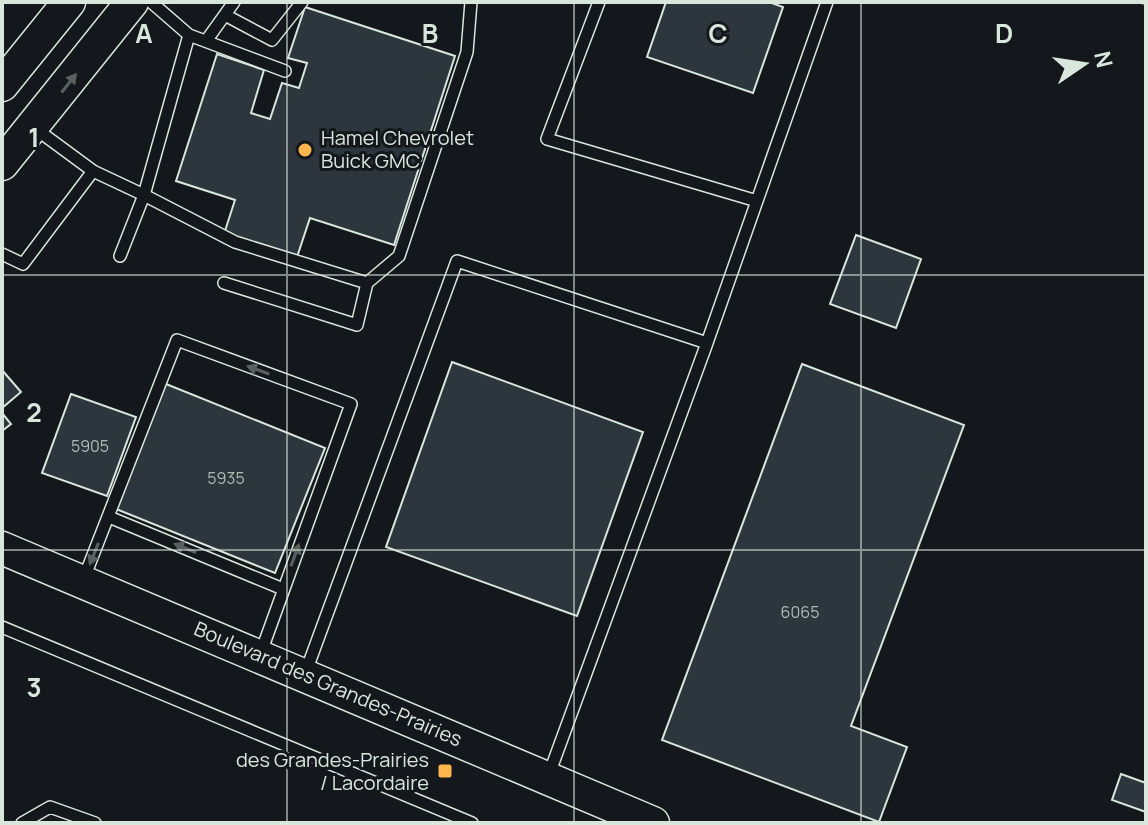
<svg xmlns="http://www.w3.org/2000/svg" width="1148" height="825" viewBox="0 0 1148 825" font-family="Manrope,sans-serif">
<rect width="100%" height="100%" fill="#14181c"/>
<path fill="#2c363c" stroke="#d8e6dc" stroke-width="2" d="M 666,2 L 769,2 L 783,7 L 753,93 L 647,57 Z
M 305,7 L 455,56 L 394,245 L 310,218 L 297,257 L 224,234 L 235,200 L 176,181 L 217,54 L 264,70 L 251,113 L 270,119 L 282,83 L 299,88 L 307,63 L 288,58 Z
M 856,235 L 921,259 L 896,328 L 830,304 Z
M 452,362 L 643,432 L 577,616 L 386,547 Z
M 802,364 L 964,425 L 851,726 L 907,747 L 879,822 L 662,740 Z
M 2,370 L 21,392 L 2,408 Z
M 166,384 L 325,448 L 275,573 L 116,509 Z
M 71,394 L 136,417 L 107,496 L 42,473 Z
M 2,413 L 11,424 L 2,431 Z
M 1121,774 L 1146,783 L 1146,812 L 1112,800 Z"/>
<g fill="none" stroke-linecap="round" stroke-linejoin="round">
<g stroke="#d8e6dc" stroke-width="14">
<path id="service" d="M 151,2 L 189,35 L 144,195 L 235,242 L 367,283 L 399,256 L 467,52 L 471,2
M 599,2 L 547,139 L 757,201
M 225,15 L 272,40 L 302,2
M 189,35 L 285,71
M 206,41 L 234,2
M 36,129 L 93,171
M 2,254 L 23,264 L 93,171 L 144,195 L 120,256
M 224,283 L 357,325 L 367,283
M 707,343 L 827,2
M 109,517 L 283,589
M 84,578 L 177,340 L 351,404 L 260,655
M 2,627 L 472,823
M 305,674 L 457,261 L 707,343 L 548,777
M 22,823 L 50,807 L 95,823"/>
</g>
<g stroke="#d8e6dc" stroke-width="35">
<path id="secondary" d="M 2,85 L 69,2
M 2,164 L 132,2
M 2,548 L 653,823"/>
</g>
<use href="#service" stroke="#14181c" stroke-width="11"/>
<use href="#secondary" stroke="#14181c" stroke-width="32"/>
<path stroke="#ffb74d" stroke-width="2" stroke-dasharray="28 6 4 6" stroke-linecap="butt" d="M 1136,2 L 1146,4"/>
</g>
<defs><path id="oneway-solid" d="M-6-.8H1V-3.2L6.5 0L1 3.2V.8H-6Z" transform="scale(2)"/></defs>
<g fill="#59605f">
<use href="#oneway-solid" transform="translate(69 83) rotate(-52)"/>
<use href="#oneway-solid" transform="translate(258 370) rotate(-160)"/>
<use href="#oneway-solid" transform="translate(185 548) rotate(-158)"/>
<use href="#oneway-solid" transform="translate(94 554) rotate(112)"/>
<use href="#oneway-solid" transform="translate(295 555) rotate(-70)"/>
</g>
<path fill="none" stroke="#d8e6dc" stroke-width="2" stroke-opacity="0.55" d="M 287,2 L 287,823M 574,2 L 574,823M 861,2 L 861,823M 2,275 L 1146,275M 2,550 L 1146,550"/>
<g fill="#ffb74d" stroke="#14181c" stroke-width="3">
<circle cx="305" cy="150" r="8"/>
<rect x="437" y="763" width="16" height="16" rx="4"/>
</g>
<g text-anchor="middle" stroke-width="6" stroke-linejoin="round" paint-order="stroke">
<g font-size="16" fill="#adbab4">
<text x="90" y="452">5905</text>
<text x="226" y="484">5935</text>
<text x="800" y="618">6065</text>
</g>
<g font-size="20" fill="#d8e6dc" stroke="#14181c" text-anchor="start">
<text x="321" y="145">Hamel Chevrolet<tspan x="321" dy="23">Buick GMC</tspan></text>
<text x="429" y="767" text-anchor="end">des Grandes-Prairies<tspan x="429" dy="23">/ Lacordaire</tspan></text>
</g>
<g font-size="20" fill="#d8e6dc" stroke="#14181c">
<text transform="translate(328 684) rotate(23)" y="7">Boulevard des Grandes-Prairies</text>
</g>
</g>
<g font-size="26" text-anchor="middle" font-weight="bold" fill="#d8e6dc" stroke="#14181c" stroke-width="6" stroke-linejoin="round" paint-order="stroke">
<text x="144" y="43">A</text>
<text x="430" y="43">B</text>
<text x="718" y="43">C</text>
<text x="1004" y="43">D</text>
<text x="34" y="147">1</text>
<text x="34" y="422">2</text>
<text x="34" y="697">3</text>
</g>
<rect width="1148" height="825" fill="none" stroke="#d8e6dc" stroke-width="8"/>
<g transform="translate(1084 64) rotate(77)" stroke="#14181c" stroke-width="6" paint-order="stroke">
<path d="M0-6L14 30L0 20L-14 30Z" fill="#d8e6dc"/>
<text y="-12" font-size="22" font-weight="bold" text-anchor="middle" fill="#d8e6dc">N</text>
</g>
</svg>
